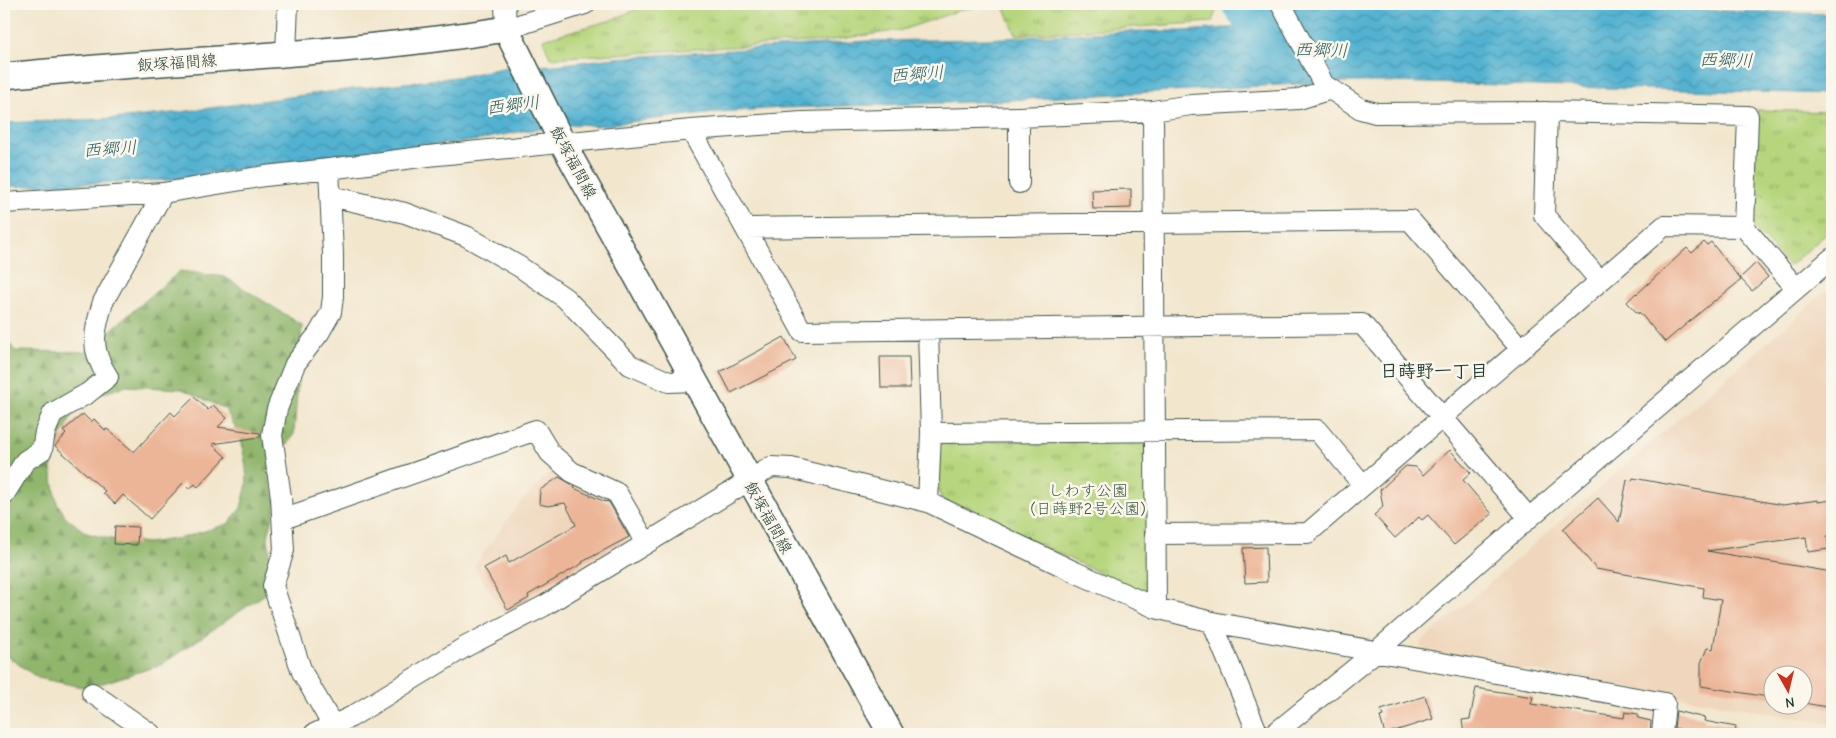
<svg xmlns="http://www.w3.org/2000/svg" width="1836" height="738" viewBox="0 0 1836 738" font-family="'Comic Neue','Klee One',sans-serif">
<defs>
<pattern id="forest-firs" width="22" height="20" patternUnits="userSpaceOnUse" patternTransform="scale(1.25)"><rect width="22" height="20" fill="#90b66c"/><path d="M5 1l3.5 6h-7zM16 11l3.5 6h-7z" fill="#75955a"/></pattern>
<pattern id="park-tufts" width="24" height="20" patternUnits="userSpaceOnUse" patternTransform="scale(1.25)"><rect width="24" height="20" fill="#b6d57c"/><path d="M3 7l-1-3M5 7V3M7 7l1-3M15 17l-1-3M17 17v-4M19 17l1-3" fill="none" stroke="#93ae66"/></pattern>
<pattern id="water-waves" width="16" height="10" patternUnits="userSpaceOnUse" patternTransform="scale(1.25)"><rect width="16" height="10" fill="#52b2d1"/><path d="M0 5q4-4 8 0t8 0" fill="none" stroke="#4392aa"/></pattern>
</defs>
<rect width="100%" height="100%" fill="#fbf7ec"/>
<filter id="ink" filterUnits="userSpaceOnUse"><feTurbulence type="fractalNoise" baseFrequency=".02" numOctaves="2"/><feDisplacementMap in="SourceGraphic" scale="10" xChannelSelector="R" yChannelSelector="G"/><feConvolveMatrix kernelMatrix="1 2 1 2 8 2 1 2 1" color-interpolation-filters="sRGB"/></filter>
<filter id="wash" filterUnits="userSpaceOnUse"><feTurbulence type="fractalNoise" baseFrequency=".0096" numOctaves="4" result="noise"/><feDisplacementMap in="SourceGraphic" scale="20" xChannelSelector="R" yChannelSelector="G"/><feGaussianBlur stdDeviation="1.12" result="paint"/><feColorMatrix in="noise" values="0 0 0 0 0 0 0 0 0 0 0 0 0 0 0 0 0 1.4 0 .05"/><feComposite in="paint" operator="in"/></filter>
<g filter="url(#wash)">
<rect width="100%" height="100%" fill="#f2e6cd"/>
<path fill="#efd6bc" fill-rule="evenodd" d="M 1832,286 L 1832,724 L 1421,651 L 1420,643 ZM 1774,676 L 1804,676 L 1804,706 L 1774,706 Z
M 557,467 L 614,498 L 637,539 L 506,616 L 474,566 L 519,504 L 549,473 Z"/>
<path fill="url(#forest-firs)" stroke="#587a50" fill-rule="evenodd" d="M 180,271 L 225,277 L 302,325 L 294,434 L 268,471 L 276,504 L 268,537 L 274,588 L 161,665 L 87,688 L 38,678 L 4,654 L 4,335 L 15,351 L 85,352 ZM 126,386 L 182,389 L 225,409 L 241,438 L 246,467 L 247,484 L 241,508 L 228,524 L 181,538 L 148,543 L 110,539 L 86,533 L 66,517 L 57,503 L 51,469 L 58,443 L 77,406 L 87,398 Z"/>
<path fill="url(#park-tufts)" stroke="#6a8958" d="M 648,4 L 998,4 L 964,9 L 902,30 L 826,41 L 550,58 L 543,39 L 612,20 Z
M 1003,4 L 1209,4 L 1216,11 L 1212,22 L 1016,35 Z
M 1757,110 L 1832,112 L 1832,229 L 1789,266 L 1755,229 L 1752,217 Z
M 1139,438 L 1147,445 L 1149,588 L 1139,591 L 943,500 L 939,493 L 937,448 L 942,442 Z"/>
<path fill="url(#water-waves)" stroke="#387882" d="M 1246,4 L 1474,4 L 1832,14 L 1832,94 L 1387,82 L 1334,82 L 973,102 L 782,108 L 705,113 L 596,126 L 580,124 L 523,131 L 473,141 L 314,158 L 166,180 L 4,187 L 4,123 L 126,118 L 181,112 L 311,94 L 464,76 L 507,67 L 555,65 L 615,58 L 867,41 L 986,39 L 1130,31 L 1183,31 L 1238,27 Z"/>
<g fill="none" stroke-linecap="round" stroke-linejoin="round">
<path stroke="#52b2d1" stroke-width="31" d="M 1237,4 L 1268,48"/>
</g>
<g id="blocks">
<path fill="#ecb597" d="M 1131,189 L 1131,208 L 1093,209 L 1092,190 Z
M 1704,242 L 1707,245 L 1711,242 L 1741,280 L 1715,301 L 1715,300 L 1665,342 L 1639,312 L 1638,314 L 1627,302 L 1636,293 L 1637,294 L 1687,248 L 1692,253 Z
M 1756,263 L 1768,277 L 1752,291 L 1740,278 Z
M 784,337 L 796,360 L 731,393 L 720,372 Z
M 880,357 L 909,357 L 910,388 L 881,388 Z
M 194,397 L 208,410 L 213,405 L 227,418 L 218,427 L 260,433 L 260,437 L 212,444 L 226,457 L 198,487 L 195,484 L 189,489 L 183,483 L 150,519 L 123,495 L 115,504 L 103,493 L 105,491 L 55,446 L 66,434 L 63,431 L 83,414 L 91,422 L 94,419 L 105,430 L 107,429 L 134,452 L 171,412 L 175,416 Z
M 1450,450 L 1471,473 L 1463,480 L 1492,514 L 1454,545 L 1428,515 L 1422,520 L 1419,517 L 1395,538 L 1374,515 L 1383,507 L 1380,490 L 1406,466 L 1416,467 L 1423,475 Z
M 559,477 L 575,486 L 574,488 L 603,501 L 609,502 L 629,537 L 582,562 L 583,563 L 528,595 L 529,598 L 508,610 L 484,568 L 506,556 L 509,563 L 576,525 L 565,503 L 548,506 L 539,504 L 540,490 Z
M 1633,478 L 1783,505 L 1818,500 L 1818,502 L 1832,500 L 1832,536 L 1827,536 L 1829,549 L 1808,552 L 1806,537 L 1707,551 L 1832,572 L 1832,708 L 1804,703 L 1804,676 L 1774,676 L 1774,698 L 1701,686 L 1701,663 L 1707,648 L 1713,649 L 1721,600 L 1703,597 L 1704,588 L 1596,569 L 1563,529 L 1598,498 L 1619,522 L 1627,480 L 1632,481 Z
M 115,526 L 138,527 L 137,545 L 114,544 Z
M 1266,547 L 1267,582 L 1245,583 L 1243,548 Z
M 1476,688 L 1533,697 L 1531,704 L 1624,718 L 1625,712 L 1638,714 L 1638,718 L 1651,721 L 1650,734 L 1464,734 L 1462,720 L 1470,719 Z
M 1425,696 L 1433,719 L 1385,734 L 1380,717 L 1383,716 L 1381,710 Z
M 1676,711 L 1705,718 L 1704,721 L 1736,727 L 1735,734 L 1702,734 L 1674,728 Z"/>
</g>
</g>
<g filter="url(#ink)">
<use href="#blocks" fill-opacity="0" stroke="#3f564b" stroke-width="1"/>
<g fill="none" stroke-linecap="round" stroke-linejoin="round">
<g stroke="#3f564b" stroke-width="22">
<path id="minor" d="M 505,4 L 506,29 L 585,4
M 1281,4 L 1324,85 L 1361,109 L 1376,113 L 1547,112 L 1748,116 L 1744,227 L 1796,288
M 286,54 L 288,4
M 1153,111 L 1156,608
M 1547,112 L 1544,215 L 1600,281
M 1019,117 L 1019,183
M 691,130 L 802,331 L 1362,324 L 1529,518
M 329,169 L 333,254 L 333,297 L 331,312 L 319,333 L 295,364 L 277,409 L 272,435 L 281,497 L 284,550 L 273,586 L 302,672 L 333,726
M 330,196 L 405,213 L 466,236 L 520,267 L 565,298 L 630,365 L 669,382 L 695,381
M 4,203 L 163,193 L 265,176 L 329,169 L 428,156 L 691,130 L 802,122 L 1019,117 L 1153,111 L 1191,105 L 1299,99 L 1331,89
M 745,228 L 1410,220 L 1521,349
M 931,433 L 1317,430 L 1363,485
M 4,495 L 25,461 L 42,450 L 45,432 L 53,413 L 88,393 L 108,377 C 89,348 94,333 103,302 L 163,193
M 928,502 L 931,433 L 928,330
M 283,519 L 536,430 L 550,453 L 572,472 L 617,493 L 646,543
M 1155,534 L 1308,533 L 1664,226 L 1744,227
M 1212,622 L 1258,734
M 92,693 L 151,734
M 314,734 L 351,717 L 465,647 L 544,606 L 771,467 L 791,468 L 928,502 L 1075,572 L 1156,608 L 1212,622 L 1665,703 L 1662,734
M 1274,734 L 1378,650 L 1529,518 L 1832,258"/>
</g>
<g stroke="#3f564b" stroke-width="28">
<path id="major" d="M 4,76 C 171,59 339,56 506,29 L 562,142 L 891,734"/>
</g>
<use href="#minor" stroke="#fff" stroke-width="20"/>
<use href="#major" stroke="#fff" stroke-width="25"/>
</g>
</g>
<g text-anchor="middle" stroke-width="5" stroke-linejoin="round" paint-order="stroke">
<g font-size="16" fill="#1f3d34" stroke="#fbf7ec">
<text transform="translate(177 62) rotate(-4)" y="6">飯塚福間線</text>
<text transform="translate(574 162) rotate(62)" y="6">飯塚福間線</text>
<text transform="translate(769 517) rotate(61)" y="6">飯塚福間線</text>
</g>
<g font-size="16" fill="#3d5b42" stroke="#fbf7ec">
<text x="1088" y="496">しわす公園<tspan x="1088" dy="18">(日蒔野2号公園)</tspan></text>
</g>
<g font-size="18" font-style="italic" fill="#2e6063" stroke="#fbf7ec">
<text transform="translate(1321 50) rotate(1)" y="6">西郷川</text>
<text transform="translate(1726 60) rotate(1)" y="6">西郷川</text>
<text transform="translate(917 74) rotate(-4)" y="6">西郷川</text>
<text transform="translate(513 105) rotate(-7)" y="6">西郷川</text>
<text transform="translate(110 149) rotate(-4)" y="6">西郷川</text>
</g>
<g font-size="18" font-weight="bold" fill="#1f3d34" stroke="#fbf7ec">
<text x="1434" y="377">日蒔野一丁目</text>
</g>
</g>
<rect width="1836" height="738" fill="none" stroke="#fbf7ec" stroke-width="20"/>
<g transform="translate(1788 690) rotate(172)"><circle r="24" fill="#fbf7ec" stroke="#a3ada2"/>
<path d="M0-4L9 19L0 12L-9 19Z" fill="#c8321e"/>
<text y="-8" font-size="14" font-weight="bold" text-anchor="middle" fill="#1f3d34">N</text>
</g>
</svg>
